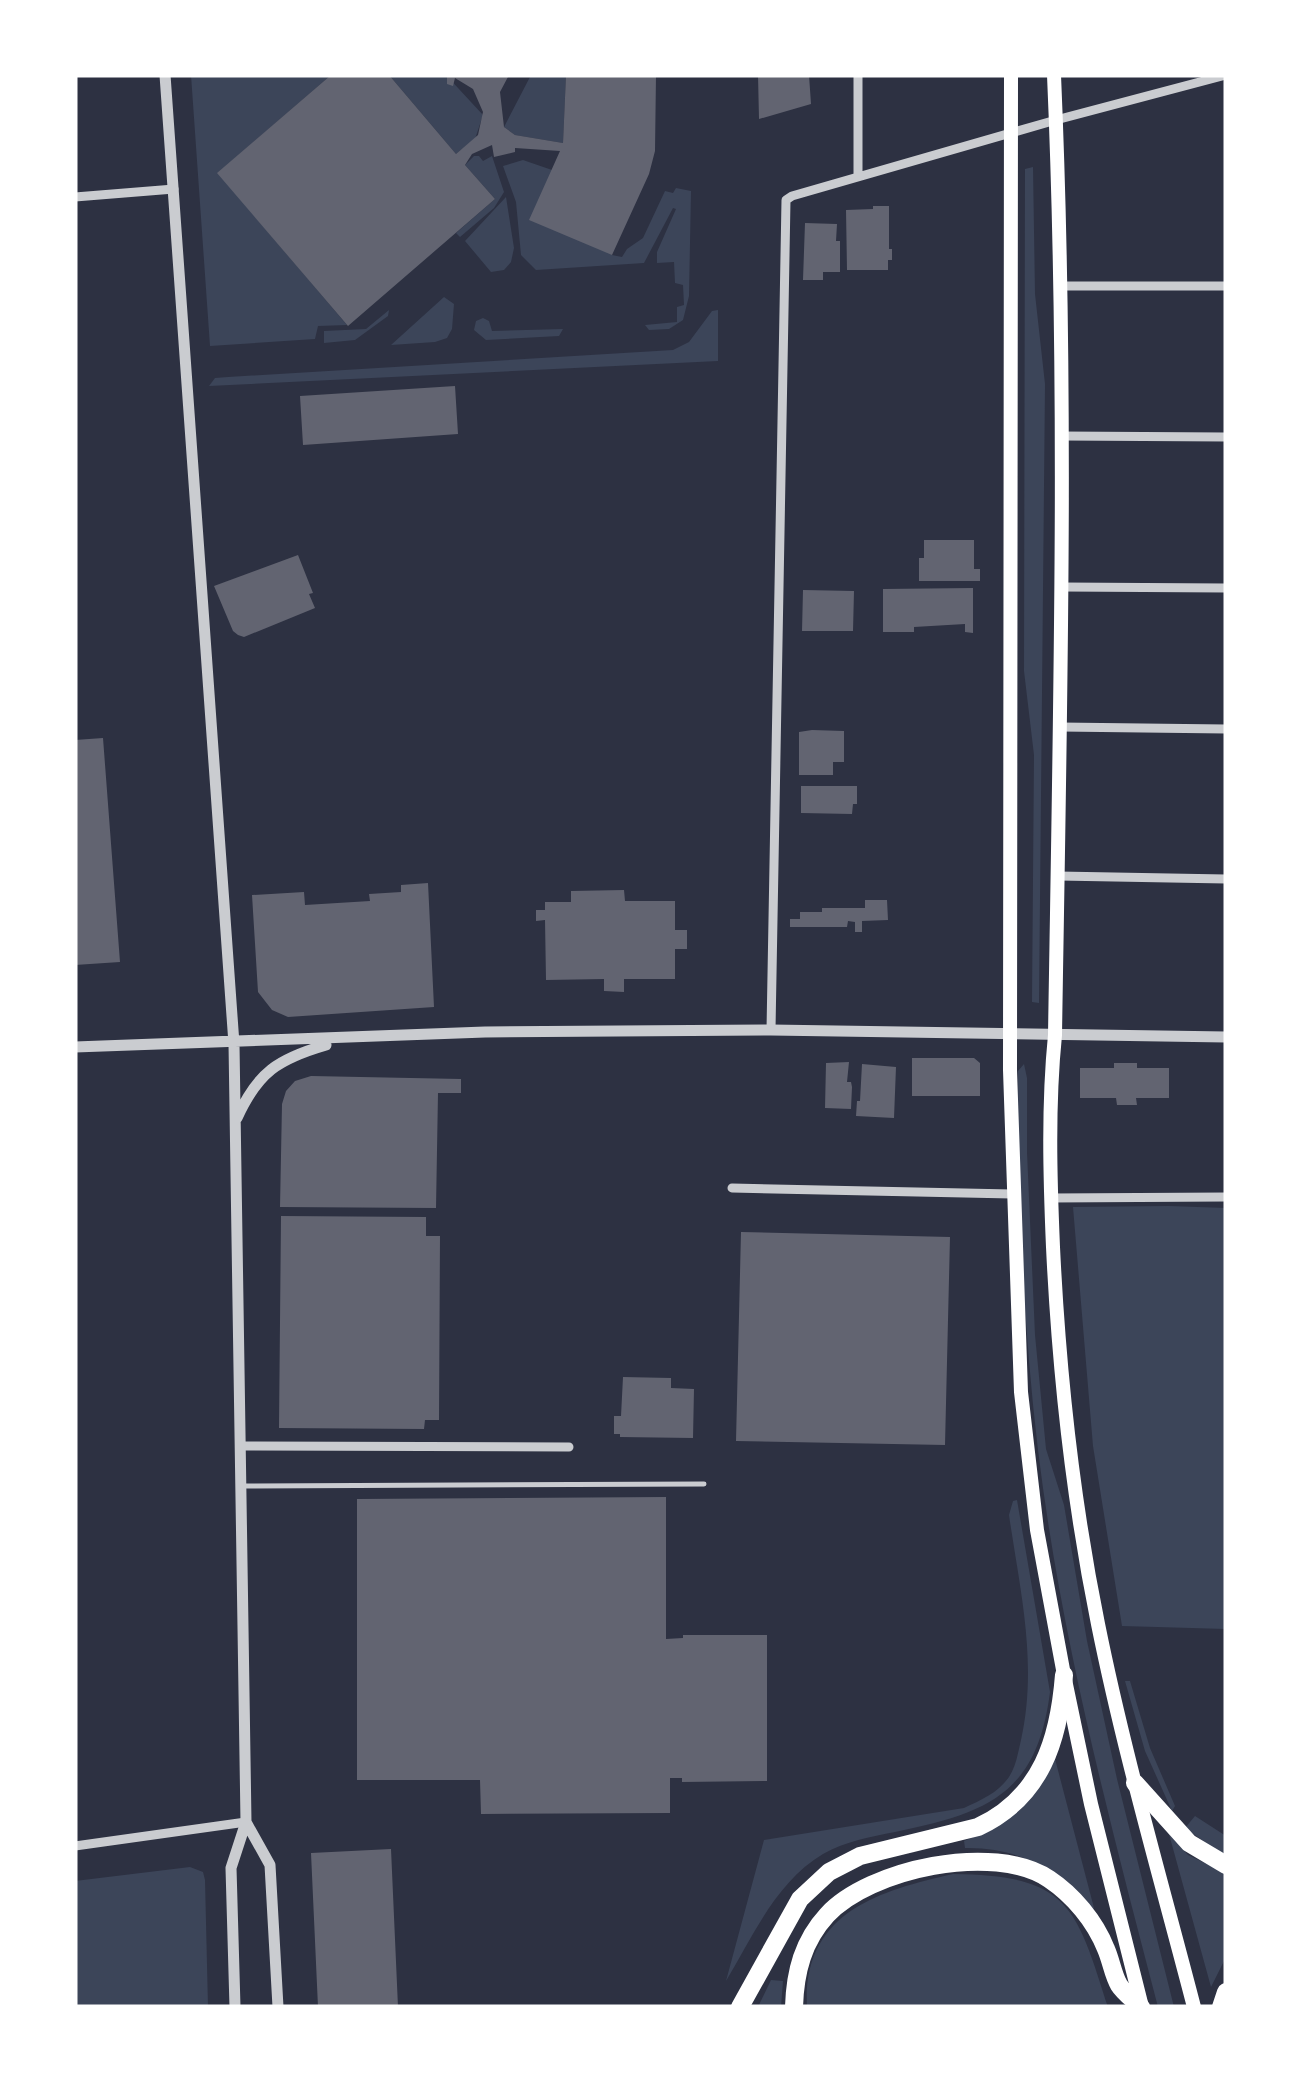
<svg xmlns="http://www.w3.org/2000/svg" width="1301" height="2082" viewBox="0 0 1301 2082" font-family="'Alegreya Sans',sans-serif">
<rect width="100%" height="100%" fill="#2d3142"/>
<path fill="#3c4559" d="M 191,75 L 331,75 L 218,173 L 347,325 L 318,326 L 315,339 L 210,346 Z
M 389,75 L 446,75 L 483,115 L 475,139 L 456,154 Z
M 531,75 L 566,75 L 563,143 L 515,135 L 504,127 Z
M 474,156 L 479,156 L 483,161 L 492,156 L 504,192 L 494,208 L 460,237 L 456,233 L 495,199 L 465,165 Z
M 523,160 L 552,170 L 612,255 L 622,257 L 627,249 L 643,238 L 665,191 L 673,193 L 676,188 L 691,191 L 689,296 L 683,320 L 669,329 L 649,330 L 645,325 L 677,322 L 677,307 L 684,305 L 683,285 L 675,283 L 674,262 L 657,263 L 657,252 L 676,209 L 673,208 L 644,263 L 536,270 L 521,255 L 516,202 L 503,166 Z
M 1033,167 L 1035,294 L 1045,384 L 1039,1003 L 1032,1002 L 1034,755 L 1024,671 L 1025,169 Z
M 506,197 L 514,248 L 511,262 L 504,270 L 491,272 L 465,241 Z
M 444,297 L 454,304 L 452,329 L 447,338 L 435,342 L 391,345 Z
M 389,310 L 388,316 L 355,340 L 324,343 L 324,331 L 366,329 Z
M 718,310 L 718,361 L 209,386 L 215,378 L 228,377 L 673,350 L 689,342 L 712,311 Z
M 483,318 L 489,321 L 492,331 L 563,329 L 559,336 L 486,340 L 474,330 L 476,321 Z
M 1024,1064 L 1027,1078 L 1027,1152 L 1035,1335 L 1046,1449 L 1064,1505 L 1087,1641 L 1117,1779 L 1174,2007 L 1158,2007 C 1110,1823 1061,1639 1038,1450 C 1023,1324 1018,1197 1018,1071 Z
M 1169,1206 L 1226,1208 L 1226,1629 L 1122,1626 L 1093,1446 L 1073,1207 Z
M 1017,1500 L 1050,1692 C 1037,1795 987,1813 895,1832 C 870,1837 846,1841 823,1854 C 776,1882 753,1936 726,1981 L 764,1840 L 964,1808 C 981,1800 998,1793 1009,1777 C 1016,1766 1018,1753 1021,1740 C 1038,1663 1020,1591 1009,1515 L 1013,1501 Z
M 1125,1681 L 1130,1681 L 1150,1748 L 1175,1806 L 1172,1811 L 1145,1751 Z
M 1054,1755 L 1094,1908 L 1091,1912 C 1058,1870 1020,1847 965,1848 L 964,1841 C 1014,1819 1031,1806 1054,1755 Z
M 1195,1816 L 1226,1836 L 1226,1857 L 1185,1828 Z
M 1169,1834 L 1188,1855 L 1226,1873 L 1226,1957 L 1211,1987 Z
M 190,1867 L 203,1872 L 205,1880 L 208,2007 L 75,2007 L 75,1881 Z
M 953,1874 C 1069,1875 1076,1906 1108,2007 L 807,2007 C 802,1913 878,1891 953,1874 Z
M 771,1980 L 783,1981 L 781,2007 L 758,2007 Z"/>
<path fill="#626471" d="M 331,75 L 389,75 L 456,154 L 478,135 L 483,112 L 473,89 L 455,78 L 453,86 L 447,84 L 447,75 L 509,75 L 500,92 L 504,127 L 515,135 L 563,143 L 566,75 L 656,75 L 655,151 L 649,174 L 612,255 L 529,220 L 560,151 L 515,148 L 515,152 L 494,157 L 492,145 L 472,154 L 465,165 L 495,199 L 348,326 L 217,173 Z
M 758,75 L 809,75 L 811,104 L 759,119 Z
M 873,206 L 889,206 L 889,249 L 892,249 L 892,260 L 888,260 L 888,270 L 847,270 L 846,210 L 873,209 Z
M 805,223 L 837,224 L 836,241 L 840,241 L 840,272 L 823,272 L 823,280 L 803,280 Z
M 455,386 L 458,434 L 303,445 L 300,396 Z
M 924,540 L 974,540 L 974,569 L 980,569 L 980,581 L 919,581 L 919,558 L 924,558 Z
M 298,555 L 313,593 L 309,594 L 315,608 L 244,637 L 238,635 L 233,631 L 214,586 Z
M 973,588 L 973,633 L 965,632 L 965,624 L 914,627 L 914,632 L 883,632 L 883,589 Z
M 803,590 L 854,591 L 853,631 L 802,631 Z
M 812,730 L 844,731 L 844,762 L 833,762 L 833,775 L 799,775 L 799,732 Z
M 103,738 L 120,962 L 75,965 L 75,740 Z
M 801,786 L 857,786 L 857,804 L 853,804 L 852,814 L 801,813 Z
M 428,883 L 434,1007 L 288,1017 L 272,1010 L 258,992 L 252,895 L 304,892 L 305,905 L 370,901 L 369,894 L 401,892 L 401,885 Z
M 624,890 L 625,901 L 675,901 L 675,930 L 687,930 L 687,949 L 675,949 L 675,979 L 624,979 L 624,992 L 604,991 L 604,979 L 546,980 L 545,920 L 536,921 L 536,910 L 545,910 L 545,902 L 571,902 L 571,891 Z
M 865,900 L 887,900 L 888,920 L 862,921 L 862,932 L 855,932 L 855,922 L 848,921 L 847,927 L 790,927 L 790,919 L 800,919 L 800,912 L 822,912 L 822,908 L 865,908 Z
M 912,1058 L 974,1058 L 980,1063 L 980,1096 L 912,1096 Z
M 849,1062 L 847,1082 L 851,1082 L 852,1087 L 851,1109 L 825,1108 L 826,1063 Z
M 1114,1063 L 1137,1063 L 1137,1068 L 1169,1068 L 1169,1098 L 1136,1098 L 1137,1105 L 1117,1105 L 1116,1098 L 1080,1098 L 1080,1068 L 1114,1068 Z
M 862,1064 L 896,1067 L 894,1118 L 856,1116 L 857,1101 L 860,1101 Z
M 311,1076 L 461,1079 L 461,1093 L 438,1093 L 436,1208 L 280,1207 L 282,1104 L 286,1091 L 295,1081 Z
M 281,1216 L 426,1217 L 426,1236 L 440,1236 L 439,1420 L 425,1420 L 424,1429 L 279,1428 Z
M 741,1232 L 950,1237 L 945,1445 L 736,1441 Z
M 623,1377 L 671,1378 L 671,1388 L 694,1389 L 693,1438 L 620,1437 L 620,1434 L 614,1434 L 614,1416 L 621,1416 Z
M 666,1497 L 666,1639 L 683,1638 L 683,1635 L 767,1635 L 767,1781 L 682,1782 L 682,1778 L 670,1778 L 670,1813 L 481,1814 L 480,1780 L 357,1780 L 357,1499 Z
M 391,1849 L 398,2007 L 318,2007 L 311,1853 Z"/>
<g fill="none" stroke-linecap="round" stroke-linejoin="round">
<path stroke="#caccd0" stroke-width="5" d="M 243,1486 L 704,1484"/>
<path stroke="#caccd0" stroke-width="9" d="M 858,176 L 858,75
M 75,197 L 174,189
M 1061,286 L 1226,286
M 1061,436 L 1226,437
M 1062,587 L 1226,588
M 1060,727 L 1226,729
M 1058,876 L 1226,879
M 771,1030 L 786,200 L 792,196 L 1056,120 L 1226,75
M 732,1188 L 1012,1194
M 1051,1198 L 1226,1197
M 240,1446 L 569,1447
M 75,1846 L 246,1822"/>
<path stroke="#caccd0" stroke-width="11" d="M 165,75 L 234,1044 L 246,1822 L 231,1868 L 235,2007
M 75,1047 L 485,1032 L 771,1030 L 1226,1037
M 237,1118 C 258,1072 278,1059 326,1045
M 246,1822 L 270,1865 L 278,2007"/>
<path stroke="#fff" stroke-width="14" d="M 1011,75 L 1010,1070 L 1021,1392 L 1037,1530 L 1064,1675 L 1091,1804 L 1142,2007
M 1054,75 C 1068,395 1060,715 1055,1035 C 1048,1105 1050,1177 1053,1247 C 1059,1373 1073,1501 1098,1624 C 1124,1753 1161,1880 1194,2007"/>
<path stroke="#fff" stroke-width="18" d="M 1135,1783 L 1189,1843 L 1226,1865
M 740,2007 L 800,1899 L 829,1872 L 860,1856 L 978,1827 C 1042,1797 1059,1739 1064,1675
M 794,2007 C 795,1972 803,1941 827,1915 C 869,1869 994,1842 1049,1879 C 1073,1895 1095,1921 1106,1949 C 1111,1960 1113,1975 1119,1985 C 1124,1993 1134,2000 1141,2007
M 1221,2007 L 1226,1992"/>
</g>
<rect width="1301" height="2082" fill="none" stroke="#ffffff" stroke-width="155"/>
</svg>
